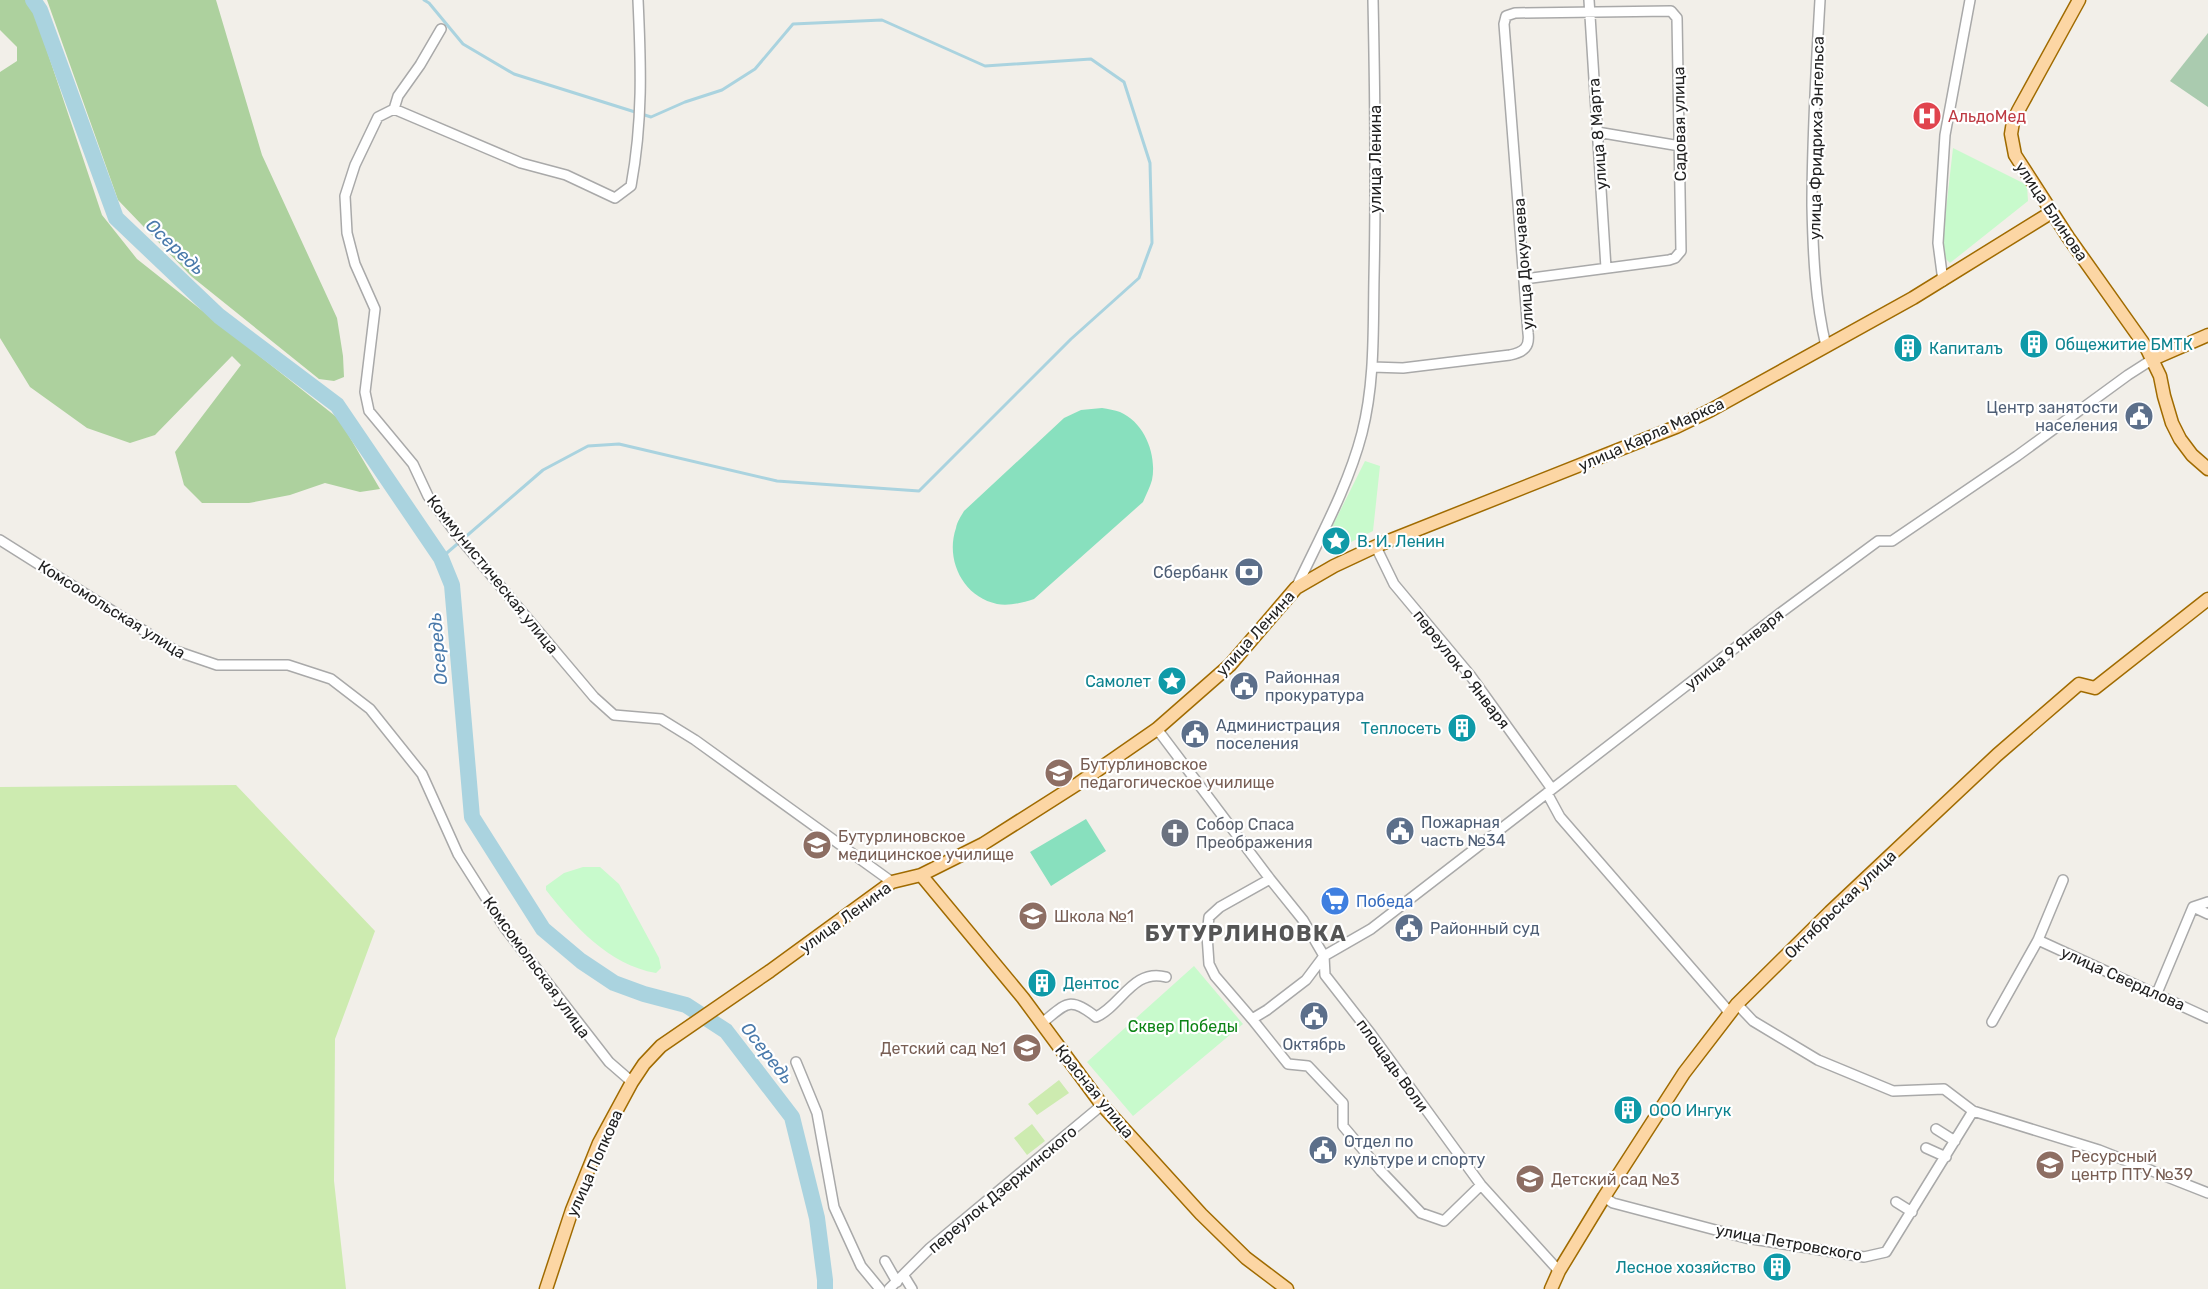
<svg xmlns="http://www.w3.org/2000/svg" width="2208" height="1289" viewBox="0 0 2208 1289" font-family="Rubik,sans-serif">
<rect width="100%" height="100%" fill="#f2efe9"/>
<path fill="#cdebb0" d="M 236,785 L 375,931 L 335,1039 L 334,1181 L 346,1289 L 0,1289 L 0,787 Z
M 1059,1080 L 1069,1093 L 1037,1115 L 1028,1104 Z
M 1032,1124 L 1045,1141 L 1027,1155 L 1014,1138 Z"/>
<path fill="#add19e" d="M 0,0 L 30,0 L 102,215 L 137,259 L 339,419 L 380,489 L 360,492 L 325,483 L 290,495 L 249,503 L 202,503 L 184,485 L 175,452 L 241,365 L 232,356 L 155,435 L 130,443 L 87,428 L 30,387 L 0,338 L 0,72 L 17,61 L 17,47 L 0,30 Z
M 47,0 L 216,0 L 262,155 L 337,318 L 343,356 L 344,377 L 334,381 L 319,379 L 191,276 L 118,200 Z"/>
<path fill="#aacbaf" d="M 2208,33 L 2208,107 L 2170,81 Z"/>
<path fill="#c8facc" d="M 1953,148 L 2027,185 L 2028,201 L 1950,263 L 1941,254 Z
M 1365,461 L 1380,466 L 1373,531 L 1347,544 L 1332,527 Z
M 583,867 L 600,867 L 619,884 L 659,958 L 661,968 L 656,973 C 609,965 574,926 546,890 L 546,886 L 564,873 Z
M 1194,966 L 1243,1024 L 1133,1116 L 1087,1062 Z"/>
<path fill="#88e0be" d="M 1102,408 C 1108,409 1115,410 1120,412 C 1145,423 1157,455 1152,480 C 1150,487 1146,495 1143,502 L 1034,599 C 1022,603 1009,606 997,604 C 963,597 945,560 956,528 C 957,522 961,516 964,511 L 1064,418 L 1081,410 Z
M 1086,819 L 1106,851 L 1051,886 L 1030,852 Z"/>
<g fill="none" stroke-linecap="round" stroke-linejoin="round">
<path stroke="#aad3df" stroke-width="3" d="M 424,0 L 429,3 L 463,44 L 514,74 L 651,117 L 685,102 L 722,90 L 755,69 L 793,24 L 882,20 L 985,66 L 1091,59 L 1124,82 L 1150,163 L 1152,243 L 1139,278 L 1071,339 L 919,491 L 777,481 L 619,444 L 588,446 L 543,470 L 441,558"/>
<path stroke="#aad3df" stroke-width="16" d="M 33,0 L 40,10 L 116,218 L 219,316 L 337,405 L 441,558 L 452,585 L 472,817 L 543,929 L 581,961 L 614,983 L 644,994 L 686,1005 L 726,1031 L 792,1117 L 817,1218 L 825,1280 L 825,1289"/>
<g stroke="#a9a9a9" stroke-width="12">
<path id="minor" d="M 638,0 C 641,65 643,121 631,186 L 615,198 L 566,175 L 521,163 L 394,109 L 378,117 L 355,165 L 345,196 L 347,233 L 355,264 L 375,309 L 365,392 L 369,411 L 413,464 L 428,496 L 458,536 L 594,697 L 614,715 L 661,719 L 695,740 L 892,882
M 1589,0 L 1606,268
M 1820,0 C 1816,68 1812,137 1812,206 C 1813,253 1815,300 1826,346
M 394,109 L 398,96 L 420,65 L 441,29
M 1597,132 L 1680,146
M 1943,281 L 1938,243 L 1945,135 L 1970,0
M 1372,367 L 1403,368 L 1510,355 C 1524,352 1530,347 1528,333 L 1504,24 L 1506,16 L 1515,13 L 1671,11 L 1677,18 L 1681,251 L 1675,258 L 1669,260 L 1524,279
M 0,540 L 176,651 L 217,665 L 288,665 L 331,679 L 370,709 L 422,774 L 458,854 L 505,928 L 609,1062 L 632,1082
M 1376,547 L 1394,584 L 1470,675 L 1552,789
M 1296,588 C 1320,537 1348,487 1362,433 C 1375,382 1373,330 1374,278 C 1376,186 1375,93 1373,0
M 1157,729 L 1270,879 L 1303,920 L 1324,956 L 1325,975 L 1371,1034 L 1481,1185 L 1559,1271
M 1547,793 L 1560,817 L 1725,1007 L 1729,1014
M 1270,879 L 1220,907 L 1209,917 L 1207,935 L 1209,964 L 1215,976 L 1252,1019 L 1267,1010 L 1306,980 L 1324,956 L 1371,929 L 1779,614 L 1878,541 L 1892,541 L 2017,456 L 2128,375 L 2153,359
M 2193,907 L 2208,914
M 2038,940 L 2208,1018
M 2157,993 L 2193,907 L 2208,902
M 1737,1004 L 1753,1021 L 1818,1060 L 1893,1091 L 1944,1089 L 1973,1111 L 2099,1150 L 2208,1193
M 1252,1019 L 1288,1064 L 1308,1066 L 1343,1103 L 1343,1126 L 1381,1171 L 1421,1213 L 1444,1221 L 1481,1185
M 1992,1022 L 2038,940 L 2063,880
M 1042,1023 C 1066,1004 1069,995 1096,1017 C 1121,1006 1133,968 1166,977
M 796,1062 L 817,1113 L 834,1207 L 861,1266 L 880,1289
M 1936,1129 L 1955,1141
M 1926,1148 L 1946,1157
M 1604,1197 L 1613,1203 L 1746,1238 L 1864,1257 L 1886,1252 L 1973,1111
M 1896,1202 L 1912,1212
M 885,1261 L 897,1282
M 904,1276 L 912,1289
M 889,1289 L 930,1248 L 1102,1105"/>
</g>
<g stroke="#a06b00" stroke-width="15">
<path id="major" d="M 2079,0 L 2018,111 L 2013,122 L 2011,134 L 2015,155 L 2068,237 L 2146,347 L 2160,376 L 2164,396 L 2172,423 L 2180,439 L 2192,455 L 2208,469
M 2153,359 L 2208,335
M 921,875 L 1023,998 L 1102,1105 L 1201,1214 L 1246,1258 L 1287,1289
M 546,1289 L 572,1210 L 599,1143 L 632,1082 L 644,1064 L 661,1046 L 770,971 L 892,882 L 921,875 L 983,844 L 1079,783 L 1157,729 L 1230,665 L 1296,588 L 1334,566 L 1381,544 L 1676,427 L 1711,410 L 1913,298 L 2052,212
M 1551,1289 L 1559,1271 L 1604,1197 L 1684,1073 L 1737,1004 L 1830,912 L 1997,755 L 2079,684 L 2095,688 L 2208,599"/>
</g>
<use href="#minor" stroke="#fff" stroke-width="9"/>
<use href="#major" stroke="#fcd6a4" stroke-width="12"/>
</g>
<defs>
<g id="hospital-disc" transform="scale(1.5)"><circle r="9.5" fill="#e0444e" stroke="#fff"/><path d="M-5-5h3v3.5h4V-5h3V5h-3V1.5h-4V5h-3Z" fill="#fff"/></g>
<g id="building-disc" transform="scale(1.5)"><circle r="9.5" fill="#0f9aa8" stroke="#fff"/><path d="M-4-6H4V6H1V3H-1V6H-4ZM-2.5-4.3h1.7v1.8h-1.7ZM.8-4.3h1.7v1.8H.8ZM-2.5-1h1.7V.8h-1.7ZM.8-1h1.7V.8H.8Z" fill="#fff"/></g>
<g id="civic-disc" transform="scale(1.5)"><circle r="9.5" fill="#5c6f8a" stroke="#fff"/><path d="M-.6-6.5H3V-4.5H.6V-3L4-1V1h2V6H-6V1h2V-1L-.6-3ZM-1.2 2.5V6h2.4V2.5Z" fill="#fff"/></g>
<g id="sight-disc" transform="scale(1.5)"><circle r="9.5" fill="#0f9aa8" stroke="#fff"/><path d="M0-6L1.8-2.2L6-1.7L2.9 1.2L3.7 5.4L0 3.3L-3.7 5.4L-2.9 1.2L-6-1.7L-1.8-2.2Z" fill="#fff"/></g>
<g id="bank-disc" transform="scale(1.5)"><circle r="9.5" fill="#5c6f8a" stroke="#fff"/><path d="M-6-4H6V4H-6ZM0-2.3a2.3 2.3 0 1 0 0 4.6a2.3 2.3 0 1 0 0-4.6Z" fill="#fff"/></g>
<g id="university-disc" transform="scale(1.5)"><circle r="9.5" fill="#8d6e63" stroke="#fff"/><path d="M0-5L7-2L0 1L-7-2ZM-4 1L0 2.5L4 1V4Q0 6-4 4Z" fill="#fff"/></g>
<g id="church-disc" transform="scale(1.5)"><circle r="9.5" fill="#6b7280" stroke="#fff"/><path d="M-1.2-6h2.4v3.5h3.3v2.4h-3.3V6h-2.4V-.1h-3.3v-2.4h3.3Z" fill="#fff"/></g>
<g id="supermarket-disc" transform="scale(1.5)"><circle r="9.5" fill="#3f7fe0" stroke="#fff"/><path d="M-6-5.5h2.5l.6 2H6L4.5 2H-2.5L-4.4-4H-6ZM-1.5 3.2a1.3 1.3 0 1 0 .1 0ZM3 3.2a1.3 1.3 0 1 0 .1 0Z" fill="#fff"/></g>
<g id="school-disc" transform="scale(1.5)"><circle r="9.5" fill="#8d6e63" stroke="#fff"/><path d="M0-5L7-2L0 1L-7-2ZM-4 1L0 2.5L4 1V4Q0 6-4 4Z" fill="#fff"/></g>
</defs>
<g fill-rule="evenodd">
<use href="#hospital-disc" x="1927" y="116"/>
<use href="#building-disc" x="2034" y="344"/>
<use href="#building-disc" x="1908" y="348"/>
<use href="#civic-disc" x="2139" y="416"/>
<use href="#sight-disc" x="1336" y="541"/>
<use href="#bank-disc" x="1249" y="572"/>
<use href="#sight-disc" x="1172" y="681"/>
<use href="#civic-disc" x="1244" y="686"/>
<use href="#building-disc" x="1462" y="728"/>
<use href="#civic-disc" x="1195" y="734"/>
<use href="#university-disc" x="1059" y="773"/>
<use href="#civic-disc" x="1400" y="831"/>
<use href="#church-disc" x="1175" y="833"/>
<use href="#university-disc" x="817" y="845"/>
<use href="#supermarket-disc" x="1335" y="901"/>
<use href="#school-disc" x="1033" y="916"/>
<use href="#civic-disc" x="1409" y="928"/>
<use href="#building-disc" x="1042" y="983"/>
<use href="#civic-disc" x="1314" y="1016"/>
<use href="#school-disc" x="1027" y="1048"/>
<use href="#building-disc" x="1628" y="1110"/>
<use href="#civic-disc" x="1323" y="1150"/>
<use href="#university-disc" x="2050" y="1165"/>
<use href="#school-disc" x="1530" y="1179"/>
<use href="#building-disc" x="1777" y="1267"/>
</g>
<g text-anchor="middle" stroke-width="4.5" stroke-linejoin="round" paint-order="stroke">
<g font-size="16" fill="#be3a42" stroke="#fff" text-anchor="start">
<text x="1948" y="122">АльдоМед</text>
</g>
<g font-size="16" fill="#222" stroke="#fff">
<text transform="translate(1679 124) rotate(-91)" y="6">Садовая улица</text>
<text transform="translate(1597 134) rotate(-94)" y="6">улица 8 Марта</text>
<text transform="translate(1816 138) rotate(-89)" y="6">улица Фридриха Энгельса</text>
<text transform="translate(1375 159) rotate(-90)" y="6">улица Ленина</text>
<text transform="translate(2052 211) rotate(56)" y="6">улица Блинова</text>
<text transform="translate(1523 264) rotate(-94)" y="6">улица Докучаева</text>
<text transform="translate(1651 434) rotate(-24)" y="6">улица Карла Маркса</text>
<text transform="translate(493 574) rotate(51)" y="6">Коммунистическая улица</text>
<text transform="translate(112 609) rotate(32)" y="6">Комсомольская улица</text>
<text transform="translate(1255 633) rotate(-48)" y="6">улица Ленина</text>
<text transform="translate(1734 649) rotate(-38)" y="6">улица 9 Января</text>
<text transform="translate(1462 669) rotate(52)" y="6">переулок 9 Января</text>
<text transform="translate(1840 904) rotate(-44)" y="6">Октябрьская улица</text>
<text transform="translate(845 917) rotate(-36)" y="6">улица Ленина</text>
<text transform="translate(537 967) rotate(54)" y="6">Комсомольская улица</text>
<text transform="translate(2123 978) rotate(24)" y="6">улица Свердлова</text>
<text transform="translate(1393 1065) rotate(54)" y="6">площадь Воли</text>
<text transform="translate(1095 1091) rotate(51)" y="6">Красная улица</text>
<text transform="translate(594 1163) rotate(-66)" y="6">улица Попкова</text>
<text transform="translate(1002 1189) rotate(-40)" y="6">переулок Дзержинского</text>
<text transform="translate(1789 1242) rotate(10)" y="6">улица Петровского</text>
</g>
<g font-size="16" fill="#0d838f" stroke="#fff" text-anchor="start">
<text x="2055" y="350">Общежитие БМТК</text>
<text x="1929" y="354">Капиталъ</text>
<text x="1357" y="547">В. И. Ленин</text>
<text x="1151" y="687" text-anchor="end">Самолет</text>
<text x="1441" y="734" text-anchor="end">Теплосеть</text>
<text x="1063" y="989">Дентос</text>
<text x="1649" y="1116">ООО Ингук</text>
<text x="1756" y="1273" text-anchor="end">Лесное хозяйство</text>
</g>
<g font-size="16" fill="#4e5e75" stroke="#fff" text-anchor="start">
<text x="2118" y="413" text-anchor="end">Центр занятости<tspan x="2118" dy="18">населения</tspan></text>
<text x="1228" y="578" text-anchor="end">Сбербанк</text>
<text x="1265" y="683">Районная<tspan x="1265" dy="18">прокуратура</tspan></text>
<text x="1216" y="731">Администрация<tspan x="1216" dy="18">поселения</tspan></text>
<text x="1421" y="828">Пожарная<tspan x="1421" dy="18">часть №34</tspan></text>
<text x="1430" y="934">Районный суд</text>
<text x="1314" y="1050" text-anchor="middle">Октябрь</text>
<text x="1344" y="1147">Отдел по<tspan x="1344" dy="18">культуре и спорту</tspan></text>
</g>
<g font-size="16" fill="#785e54" stroke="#fff" text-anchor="start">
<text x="1080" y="770">Бутурлиновское<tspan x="1080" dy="18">педагогическое училище</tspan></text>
<text x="838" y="842">Бутурлиновское<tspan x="838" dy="18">медицинское училище</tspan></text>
<text x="1054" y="922">Школа №1</text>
<text x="1006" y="1054" text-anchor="end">Детский сад №1</text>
<text x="2071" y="1162">Ресурсный<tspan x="2071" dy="18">центр ПТУ №39</tspan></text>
<text x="1551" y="1185">Детский сад №3</text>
</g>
<g font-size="16" fill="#5b616d" stroke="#fff" text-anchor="start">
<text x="1196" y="830">Собор Спаса<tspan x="1196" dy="18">Преображения</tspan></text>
</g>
<g font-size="16" fill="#366cbe" stroke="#fff" text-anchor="start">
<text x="1356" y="907">Победа</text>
</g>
<g font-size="16" fill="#0c8416" stroke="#fff">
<text x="1183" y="1032">Сквер Победы</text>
</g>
<g font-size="18" font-style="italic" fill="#4a7aab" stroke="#fff">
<text transform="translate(175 247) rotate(43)" y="6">Осередь</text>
<text transform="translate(438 649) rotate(-95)" y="6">Осередь</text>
<text transform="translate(767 1053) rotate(52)" y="6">Осередь</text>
</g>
<g font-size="22" font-weight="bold" letter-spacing="1.5" fill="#555" stroke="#fff">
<text x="1246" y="941">БУТУРЛИНОВКА</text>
</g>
</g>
</svg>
